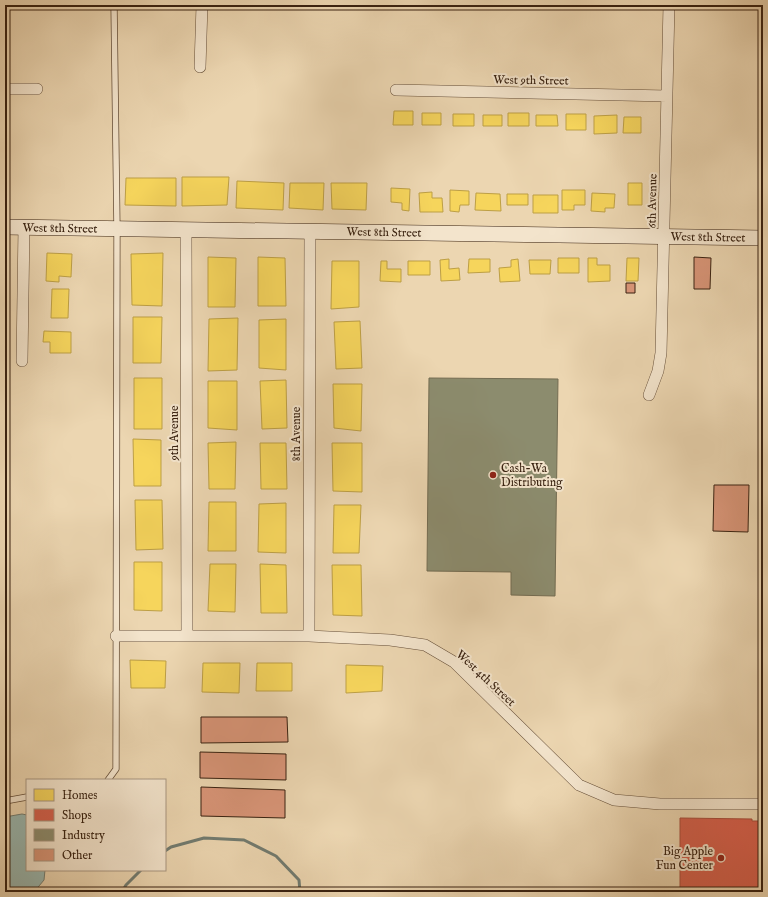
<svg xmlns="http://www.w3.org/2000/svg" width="768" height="897" viewBox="0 0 768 897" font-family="'IM FELL English',serif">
<rect width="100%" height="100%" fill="#ecd6b1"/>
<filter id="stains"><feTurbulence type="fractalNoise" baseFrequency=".005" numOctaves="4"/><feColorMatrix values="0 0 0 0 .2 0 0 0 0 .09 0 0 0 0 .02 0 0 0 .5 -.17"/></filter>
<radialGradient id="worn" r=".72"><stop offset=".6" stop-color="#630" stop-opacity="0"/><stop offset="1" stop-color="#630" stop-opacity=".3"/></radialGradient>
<path fill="#99b8b1" stroke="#727c71" d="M 22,814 L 27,815 L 27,870 L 45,870 L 44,880 L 34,892 L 5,892 L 5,817 Z"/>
<path fill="#f6d55c" stroke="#bd9f45" d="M 394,111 L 413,111 L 413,125 L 393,125 Z
M 422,113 L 441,113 L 441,125 L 422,125 Z
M 508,113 L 529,113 L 529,126 L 508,126 Z
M 453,114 L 474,114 L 474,126 L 453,126 Z
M 566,114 L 586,114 L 586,130 L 566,130 Z
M 483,115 L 502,115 L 502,126 L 483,126 Z
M 536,115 L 557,115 L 558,126 L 536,126 Z
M 617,115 L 617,133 L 594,134 L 594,116 Z
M 624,117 L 641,117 L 641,133 L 623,133 Z
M 182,177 L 229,177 L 227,205 L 182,206 Z
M 126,178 L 176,178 L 176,206 L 125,205 Z
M 237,181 L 284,183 L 283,210 L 236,208 Z
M 290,183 L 324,183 L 323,210 L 289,208 Z
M 331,183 L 367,183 L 366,210 L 332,209 Z
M 628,183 L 642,183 L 642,205 L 628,205 Z
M 391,188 L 410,189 L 409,211 L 402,210 L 402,203 L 391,202 Z
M 450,190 L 469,191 L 469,205 L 460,205 L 459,212 L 450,211 Z
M 562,190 L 585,190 L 585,205 L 574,205 L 574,210 L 562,210 Z
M 432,192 L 432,198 L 442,198 L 443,212 L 420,212 L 419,193 Z
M 476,193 L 500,194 L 501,211 L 475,210 Z
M 592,193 L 615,194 L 614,208 L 605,208 L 605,212 L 591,211 Z
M 507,194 L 528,194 L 528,205 L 507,205 Z
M 533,195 L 558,195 L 558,213 L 533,213 Z
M 47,253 L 72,254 L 71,277 L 59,276 L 59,282 L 46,281 Z
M 163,253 L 162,306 L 132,305 L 131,254 Z
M 208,257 L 236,258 L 235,307 L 208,307 Z
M 258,257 L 285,258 L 286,306 L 258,306 Z
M 558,258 L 579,258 L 579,273 L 558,273 Z
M 588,258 L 597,258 L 597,265 L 610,265 L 610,281 L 588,282 Z
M 627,258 L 639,258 L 638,281 L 626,281 Z
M 449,259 L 449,269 L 459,268 L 460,280 L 441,281 L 440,260 Z
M 469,259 L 490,259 L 490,272 L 468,273 Z
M 518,259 L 520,281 L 500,282 L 499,268 L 511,267 L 511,260 Z
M 529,260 L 551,260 L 550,274 L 530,274 Z
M 332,261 L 359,261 L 359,307 L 331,309 Z
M 381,261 L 387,261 L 387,269 L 401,269 L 401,282 L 380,281 Z
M 408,261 L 430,261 L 430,275 L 408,275 Z
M 52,289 L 69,289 L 68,318 L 51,318 Z
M 133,317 L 162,317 L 161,363 L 133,363 Z
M 238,318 L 237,370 L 208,371 L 209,319 Z
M 286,319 L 286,370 L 259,368 L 259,320 Z
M 360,321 L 362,368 L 336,369 L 334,322 Z
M 44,331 L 71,332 L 71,353 L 50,353 L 50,342 L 43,342 Z
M 134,378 L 162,378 L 162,429 L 134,429 Z
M 286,380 L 287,428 L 262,429 L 260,381 Z
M 208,381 L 237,381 L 237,430 L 208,428 Z
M 333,384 L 362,384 L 361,431 L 334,428 Z
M 133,439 L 161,440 L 161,486 L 134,486 Z
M 236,442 L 235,489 L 209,489 L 208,443 Z
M 260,443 L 286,443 L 287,489 L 261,489 Z
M 332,443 L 362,443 L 362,492 L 333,491 Z
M 135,500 L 162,500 L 163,549 L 136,550 Z
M 209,502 L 236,502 L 236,551 L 208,551 Z
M 286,503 L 286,553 L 258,552 L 259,504 Z
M 334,505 L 361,505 L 359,553 L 333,553 Z
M 134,562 L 162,562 L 162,611 L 134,610 Z
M 210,564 L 236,564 L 235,612 L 208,611 Z
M 260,564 L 286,565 L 287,613 L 261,613 Z
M 332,565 L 361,565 L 362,616 L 333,615 Z
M 130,660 L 166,661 L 165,688 L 131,688 Z
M 203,663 L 240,663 L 239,693 L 202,692 Z
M 257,663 L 292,663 L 292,691 L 256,691 Z
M 346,665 L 383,666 L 382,691 L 346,693 Z"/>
<path fill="#d6604d" stroke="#a74d3b" d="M 680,818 L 752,819 L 752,821 L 763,821 L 763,892 L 680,892 Z"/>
<path fill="#8c8c6e" stroke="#736c52" d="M 429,378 L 558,379 L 555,596 L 511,595 L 511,572 L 427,571 Z"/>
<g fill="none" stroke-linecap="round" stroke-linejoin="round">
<path stroke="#727c71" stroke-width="3" d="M 165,851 L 171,847 L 204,838 L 244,840 L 276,856 L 299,880 L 300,892
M 122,892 L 126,885 L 141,870"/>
</g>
<path fill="#d99578" stroke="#382110" d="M 694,257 L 711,258 L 710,289 L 694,289 Z
M 626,283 L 635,283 L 635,293 L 626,293 Z
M 714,485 L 749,485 L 748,532 L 713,531 Z
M 201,717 L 287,717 L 288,742 L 201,743 Z
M 200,752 L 286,754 L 286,780 L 200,778 Z
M 201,787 L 285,790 L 285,818 L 201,816 Z"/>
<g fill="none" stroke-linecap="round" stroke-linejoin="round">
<g stroke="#654e38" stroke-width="7">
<path id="lane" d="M 108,780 L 116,769 L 117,229 L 114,5
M 5,801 L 27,797"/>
</g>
<g stroke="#654e38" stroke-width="12">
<path id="street" d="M 200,67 L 202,5
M 5,89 L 37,89
M 396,90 L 667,96
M 186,230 L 187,635
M 22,361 L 24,227
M 649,395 L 658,371 L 661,353 L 669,5
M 116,636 L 309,636 L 390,640 L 425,645 L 454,662 L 579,785 L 614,800 L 660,804 L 763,804
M 309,636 L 310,231"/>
</g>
<g stroke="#382110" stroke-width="16">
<path id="secondary" d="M 5,227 L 763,238"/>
</g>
<use href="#lane" stroke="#f3e4cc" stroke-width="5.5"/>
<use href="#street" stroke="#f3e4cc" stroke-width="11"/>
<use href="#secondary" stroke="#f3e4cc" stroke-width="15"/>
</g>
<g fill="#8f2418" stroke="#f3e4cc" stroke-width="1.5">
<circle cx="493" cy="475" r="4"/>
<circle cx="721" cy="858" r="4"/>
</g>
<g text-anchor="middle" stroke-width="4" stroke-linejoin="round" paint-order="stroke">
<g font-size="12" fill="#382110" stroke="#f3e4cc">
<text transform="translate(531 80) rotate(1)" y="4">West 9th Street</text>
<text transform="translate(652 201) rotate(-89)" y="4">6th Avenue</text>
<text transform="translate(60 228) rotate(1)" y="4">West 8th Street</text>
<text transform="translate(384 232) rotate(1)" y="4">West 8th Street</text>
<text transform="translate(708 237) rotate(1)" y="4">West 8th Street</text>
<text transform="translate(174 433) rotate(-90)" y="4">9th Avenue</text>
<text transform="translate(296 434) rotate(-90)" y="4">8th Avenue</text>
<text transform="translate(486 678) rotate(43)" y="4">West 4th Street</text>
</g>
<g font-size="12" fill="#382110" stroke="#f3e4cc" text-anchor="start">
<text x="501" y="472">Cash-Wa<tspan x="501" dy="14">Distributing</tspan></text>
<text x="713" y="855" text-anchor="end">Big Apple<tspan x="713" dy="14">Fun Center</tspan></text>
</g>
</g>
<rect width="768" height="897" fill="none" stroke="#ecd6b1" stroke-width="20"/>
<rect x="6" y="6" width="756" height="885" fill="none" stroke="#382110" stroke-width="2"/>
<rect x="10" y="10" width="748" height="877" fill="none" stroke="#382110"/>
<rect x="26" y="779" width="140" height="92" fill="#f3e4cc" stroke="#a89681"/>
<rect x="34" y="789" width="20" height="12" fill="#f6d55c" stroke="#a89681"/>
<text x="62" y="799" font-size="12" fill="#382110">Homes</text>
<rect x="34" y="809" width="20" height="12" fill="#d6604d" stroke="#a89681"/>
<text x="62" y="819" font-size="12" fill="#382110">Shops</text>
<rect x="34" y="829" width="20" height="12" fill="#8c8c6e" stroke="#a89681"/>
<text x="62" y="839" font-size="12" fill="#382110">Industry</text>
<rect x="34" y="849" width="20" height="12" fill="#d99578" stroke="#a89681"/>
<text x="62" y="859" font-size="12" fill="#382110">Other</text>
<rect width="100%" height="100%" filter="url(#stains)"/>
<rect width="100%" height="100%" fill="url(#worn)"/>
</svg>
